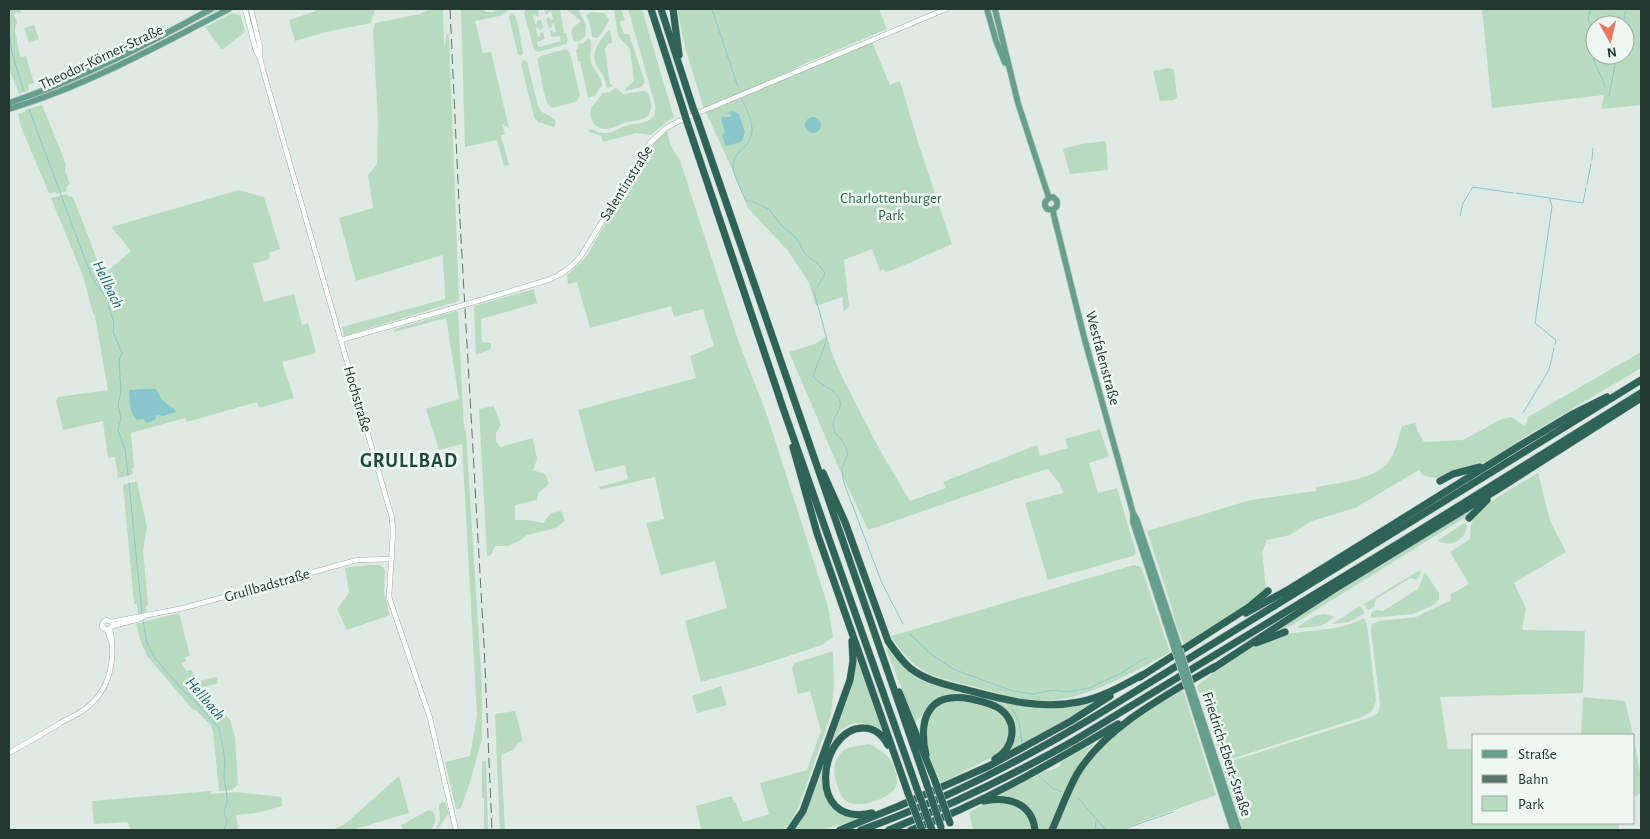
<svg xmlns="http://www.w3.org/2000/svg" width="1650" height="839" viewBox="0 0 1650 839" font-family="'Alegreya Sans',sans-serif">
<rect width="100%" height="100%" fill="#dfeae4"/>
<path fill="#b8dbc0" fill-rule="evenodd" d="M 9,9 L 20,9 L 21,13 L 17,12 L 14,14 L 17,22 L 15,30 L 20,57 L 26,56 L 34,83 L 28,85 L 29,90 L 19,94 L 9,69 Z
M 217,9 L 220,9 L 107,68 L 55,91 L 9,107 L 9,105 C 82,81 150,46 217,9 Z
M 315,9 L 375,9 L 371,23 L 326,32 L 295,41 L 289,20 L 316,11 Z
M 430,9 L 443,9 L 444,47 L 447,34 L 449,34 L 459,301 L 344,336 L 342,327 L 445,299 L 443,255 L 356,281 L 339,218 L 373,208 L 368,175 L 377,164 L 378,123 L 373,31 L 375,23 L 420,14 Z
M 461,9 L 481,9 L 487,12 L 493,12 L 500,9 L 511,9 L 499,16 L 475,21 L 483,53 L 491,52 L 509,128 L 502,124 L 505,134 L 501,136 L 509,165 L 504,166 L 497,140 L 465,147 Z
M 530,9 L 538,10 L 539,17 L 533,15 L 535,24 L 537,24 L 537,21 L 541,20 L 543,28 L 540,30 L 538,27 L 536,28 L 538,37 L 540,36 L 540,33 L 543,32 L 545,39 L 537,42 L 538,47 L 561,41 L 560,36 L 551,37 L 550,31 L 552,30 L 554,33 L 556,32 L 554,23 L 552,24 L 552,27 L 549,28 L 546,19 L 549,17 L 551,20 L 553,19 L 551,11 L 546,15 L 544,9 L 560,9 L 564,33 L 566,33 L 568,40 L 566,44 L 538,52 L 534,50 L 524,13 L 525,10 Z
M 566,9 L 578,9 L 586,25 L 585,36 L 578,42 L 573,40 C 570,28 572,29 581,21 Z
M 621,9 L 625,20 L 620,22 L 620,23 L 624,34 L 629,34 L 645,82 L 641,87 L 625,91 L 626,88 L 634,81 L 630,49 L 618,36 L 614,10 Z
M 628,9 L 642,9 L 674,118 L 666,122 L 651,135 L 636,133 L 603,142 L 601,136 L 589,132 L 588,130 C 594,128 597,133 603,133 C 611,134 618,129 626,126 C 640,122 658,125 655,104 Z
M 677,9 L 879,9 L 887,29 L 797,67 L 800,72 L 872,42 L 890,85 L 900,81 L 918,142 L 952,244 L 893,270 L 886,272 L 883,269 L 880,271 L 872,249 L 844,260 L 849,306 L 844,312 L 842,297 L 816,306 L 809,283 L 788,251 L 748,208 L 734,173 L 703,106 L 685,47 Z
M 1482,9 L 1641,9 L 1641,105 L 1601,109 L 1604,95 L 1492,108 ZM 1595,25 L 1625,25 L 1625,55 L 1595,55 Z
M 592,12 L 604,13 L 608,18 L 609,21 L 598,38 L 592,37 L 590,24 L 586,15 Z
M 232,13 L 241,16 L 245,32 L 222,50 L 205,27 Z
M 513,13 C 519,19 521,43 523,53 L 521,56 L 518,54 L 509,17 L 510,14 Z
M 34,25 L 39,39 L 29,43 L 24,28 Z
M 610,29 L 612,43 L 608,44 L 605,49 L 610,84 L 613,85 L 608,88 L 606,87 C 606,78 603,75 598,68 C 588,54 600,40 610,29 Z
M 589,38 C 594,46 589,53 591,63 C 594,71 602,76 602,85 L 595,96 L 588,98 L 580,61 L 578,61 L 576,50 L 578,48 L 578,43 L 582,44 Z
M 566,49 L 570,53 L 580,95 C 578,103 571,103 564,105 C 559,106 553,109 549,106 C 544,101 540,67 537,59 L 540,56 Z
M 523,60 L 527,62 L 538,106 L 542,112 L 555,119 L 556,124 L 554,127 L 538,122 L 534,117 L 521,64 Z
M 1169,68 L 1174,70 L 1177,97 L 1174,100 L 1160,101 L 1153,71 Z
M 615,88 L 617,88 L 623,94 L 644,91 L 648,93 C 650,99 653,106 650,112 C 646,122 635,120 626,122 C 620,124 614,128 607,129 C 595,130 588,118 591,108 L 603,93 L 610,92 Z
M 42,105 L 66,164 L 65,171 L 70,184 L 66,188 L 67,191 L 56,194 L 56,192 L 49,193 L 21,127 L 18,114 L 25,112 L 25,110 Z
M 667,131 L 671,146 L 680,160 L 738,340 L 768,418 L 828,606 L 833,637 L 822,645 L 755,667 L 701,682 L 685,621 L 727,608 L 715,561 L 661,575 L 646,523 L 664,519 L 655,477 L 600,490 L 599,487 L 628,479 L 625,465 L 595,472 L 578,410 L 696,378 L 690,356 L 714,346 L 703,309 L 674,317 L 671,306 L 590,328 L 577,282 L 568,284 L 567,275 L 586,257 L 643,158 L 654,143 Z
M 1106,141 L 1108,170 L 1070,174 L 1063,149 L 1081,144 Z
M 239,190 L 264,197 L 280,249 L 269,253 L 270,259 L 253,264 L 264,302 L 294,294 L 302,325 L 308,323 L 316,353 L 282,362 L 294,398 L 259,408 L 257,402 L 187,422 L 185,418 L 131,433 L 134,468 L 131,469 L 133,474 L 118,478 L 115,457 L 108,458 L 103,421 L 63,430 L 56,401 L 58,397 L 108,390 L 95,316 L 93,313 L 83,276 L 51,198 L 67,194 L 68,196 L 73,197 L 103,275 L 131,251 L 111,227 Z
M 534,289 L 537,303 L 481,319 L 482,342 L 491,343 L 491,349 L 476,355 L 474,306 Z
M 456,311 L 458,312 L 464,427 L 466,433 L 482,688 L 482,738 L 471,779 L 461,808 L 456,809 L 445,762 L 470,756 L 477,715 L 462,444 L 439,450 L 426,409 L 459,399 L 446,318 L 394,332 L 395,329 Z
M 825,337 L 829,342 L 831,351 L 841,375 L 881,452 L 910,501 L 946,488 L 943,482 L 1037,445 L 1040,456 L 1068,448 L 1065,439 L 1100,429 L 1109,457 L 1089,463 L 1098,493 L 1117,488 L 1136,553 L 1133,556 L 1048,580 L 1025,503 L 1063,493 L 1060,484 L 1048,469 L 1019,478 L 868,530 L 837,464 L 789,352 L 815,344 Z
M 1641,352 L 1641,368 L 1528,435 L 1488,461 L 1441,478 L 1435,478 L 1422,475 L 1419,470 L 1355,508 L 1312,521 L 1290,535 L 1267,540 L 1262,552 L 1266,589 L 1250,604 L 1184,644 L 1174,619 L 1172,608 L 1147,531 L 1251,500 L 1316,491 L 1316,487 C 1337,483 1370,480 1386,465 C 1395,456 1398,438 1402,426 L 1415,423 L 1419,434 L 1424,442 L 1463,440 L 1502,419 L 1511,417 L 1525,426 L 1528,417 Z
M 494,406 L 501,425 L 496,433 L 496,441 L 500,447 L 533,438 L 537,459 L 533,470 L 546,475 L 549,484 L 538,493 L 537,500 L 515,505 L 515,520 L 527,520 L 543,523 L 551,513 L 561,511 L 565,521 L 555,528 L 527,535 L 519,541 L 508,546 L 495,546 L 491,555 L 487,556 L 479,409 Z
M 1538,473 L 1550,521 L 1566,552 L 1514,583 L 1526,608 L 1522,630 L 1585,631 L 1583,693 L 1440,697 L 1448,749 L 1474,749 L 1474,823 L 1619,823 L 1619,830 L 1243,830 L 1222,764 L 1368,718 C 1377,715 1380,713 1380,703 L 1371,631 L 1372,624 L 1379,621 L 1416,617 L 1451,600 L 1450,595 L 1469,584 L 1450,552 L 1470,539 C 1470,533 1470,525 1473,520 C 1481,504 1522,483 1538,473 Z
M 137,481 L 147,527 L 143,550 L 148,605 L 146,607 L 147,612 L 138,614 L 137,604 L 134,604 L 123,485 Z
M 1471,510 L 1468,515 L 1456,523 L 1292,625 L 1274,633 L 1274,631 Z
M 1464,523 L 1467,525 C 1465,542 1451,547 1437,541 Z
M 368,565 L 380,565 L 385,570 L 384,592 L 390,615 L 347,630 L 337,609 L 349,593 L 345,568 Z
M 1134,565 L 1141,567 L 1170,652 C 1136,671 1093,696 1054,700 C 1026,703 998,693 972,686 C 931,676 914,673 891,636 Z
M 1420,570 L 1421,573 L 1417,580 L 1410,578 L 1376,599 L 1374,607 L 1368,610 L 1364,604 Z
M 1425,572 L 1439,593 L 1439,599 L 1435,604 L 1413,614 L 1371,618 L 1371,613 L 1376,610 L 1383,611 L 1418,589 Z
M 1360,606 L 1365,613 L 1349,622 L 1332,624 Z
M 179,613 L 190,656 L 185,657 L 186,661 L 181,663 L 186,671 L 192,670 L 196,682 L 217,677 L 218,683 L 201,688 L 230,720 L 235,737 L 238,784 L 232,790 L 219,791 L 213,731 L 210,725 L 196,710 L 193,710 L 147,656 L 141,642 L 136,624 Z
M 1324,614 L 1335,617 L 1321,626 L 1296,628 L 1314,616 Z
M 1364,618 L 1367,625 L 1376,700 C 1374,711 1369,714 1359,718 L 1222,762 L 1197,686 C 1222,666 1250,643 1282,635 C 1309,629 1339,632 1364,618 Z
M 888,647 L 903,666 L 951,688 L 982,697 L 1036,708 L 1059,707 L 1100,700 L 1011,750 L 1014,740 L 1010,716 C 990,705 960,683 937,699 C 929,705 924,714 915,722 L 888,654 L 886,648 Z
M 833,651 L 834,685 L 831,715 L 800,803 C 796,813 791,824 782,830 L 701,830 L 696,806 L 732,796 L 734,803 L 736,803 L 743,822 L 769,814 L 760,783 L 807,770 L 821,731 L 810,691 L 798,694 L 792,668 L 795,663 Z
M 857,660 L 882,730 C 872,724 857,720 845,727 C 837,733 834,741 831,749 C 818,779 818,812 857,818 L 857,820 L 822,830 L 793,830 L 817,785 L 849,694 Z
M 721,686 L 727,705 L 697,713 L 692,696 Z
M 1183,690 L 1216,795 L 1119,830 L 1054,830 C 1063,812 1070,792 1080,774 C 1103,735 1146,713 1183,690 Z
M 1583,697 L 1625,701 L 1633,735 L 1581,735 Z
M 954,700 C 971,702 998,703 1007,720 C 1009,723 1008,728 1009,731 C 1010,742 1002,750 994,756 L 941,783 L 937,773 L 935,773 C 926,745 914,707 954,700 Z
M 515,711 L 523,741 L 518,743 L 513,750 L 501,755 L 505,830 L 500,830 L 495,714 Z
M 1634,740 L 1641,777 L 1641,793 L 1634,797 Z
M 1096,741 C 1073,766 1062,800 1048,830 L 1037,830 L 1033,816 L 998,795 L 1047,770 L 1050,771 L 1060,766 L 1061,762 Z
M 870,744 C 876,748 884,752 889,758 C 894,765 901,782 894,790 C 886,799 859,809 848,802 C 842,799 840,793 838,787 C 835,780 833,772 835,765 C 840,745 853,747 870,744 Z
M 486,761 L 488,830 L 484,830 L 484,798 L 482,798 L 482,762 Z
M 399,776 L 409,813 L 352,830 L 332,830 L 345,824 Z
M 211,791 L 211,794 L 235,792 L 282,797 L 282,806 L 257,813 L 236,815 L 238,830 L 131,830 L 127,822 L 94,824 L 92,801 Z
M 999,801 C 1020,806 1026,809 1033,830 L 973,830 L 969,813 L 980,806 Z
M 442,802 L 446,803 L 453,830 L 448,814 L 437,830 L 436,830 L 440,819 L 439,805 Z
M 429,810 L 432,811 C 438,817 435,824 431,830 L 399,830 L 403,828 L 401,825 Z"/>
<path fill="#88c6ce" d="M 733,111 L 739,114 L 745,132 L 742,141 L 729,146 L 726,146 L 722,136 L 725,132 L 721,119 L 722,117 L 731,117 L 731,114 L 725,114 Z
M805 125a8 8 0 1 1 16 0a8 8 0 1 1-16 0Z
M 142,389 L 156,389 C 161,399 165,404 175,409 L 176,412 L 163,416 L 156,415 L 155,420 L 147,423 L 143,419 L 137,420 C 129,413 130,403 129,392 L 130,390 Z"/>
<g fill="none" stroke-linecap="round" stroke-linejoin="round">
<path stroke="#88c6ce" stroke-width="1" d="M 712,9 L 738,87
M 1590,9 L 1588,20 L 1595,33
M 9,14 L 10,9
M 1623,25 L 1626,9
M 9,32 L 12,53 L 24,92
M 1595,53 L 1593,56 C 1595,68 1602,74 1605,87
M 1609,96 L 1617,55
M 741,98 C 748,112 759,132 746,145 C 741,151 734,155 733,164 C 732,174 742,191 746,201 L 749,201
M 29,109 L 86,262 L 93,279 L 109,302 L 109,309 L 114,322 L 113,332 L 122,353 L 119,361 L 121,392 L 118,405 L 121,419 L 118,430 L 125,449 L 128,475
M 1592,160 L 1593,148
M 1587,184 L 1591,164
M 1516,193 L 1583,203 L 1586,188
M 1550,199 L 1552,207 L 1535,323 L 1556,340 L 1555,344
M 753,202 L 769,209 L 781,225 L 797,239 L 805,254 L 820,266 L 825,273 L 824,276 L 817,287
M 1460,216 L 1463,203 L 1473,187 L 1513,193
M 814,292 L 827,339 L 813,376 C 819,385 834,388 839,398 C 844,409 834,414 833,423 C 832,436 845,439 847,450 C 849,456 844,462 842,468 C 842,473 843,478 844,483 L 882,583 L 903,624
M 1523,413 L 1549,370 L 1554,348
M 129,483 L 142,613
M 143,621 L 147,643 L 155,658 L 179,686 L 197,703 L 219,728 L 224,753 L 225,769 L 224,776 L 227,796 L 227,803 L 224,811 L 227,821 L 224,830
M 910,634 L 932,655 L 955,670 L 1013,691 L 1033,694 L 1053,690 L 1067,692 L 1089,688 L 1121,673 L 1147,657
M 1012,709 L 1019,722 L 1022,743
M 1039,776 L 1052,788 L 1063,792
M 1079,799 L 1106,830
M 1095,830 L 1096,821
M 1121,830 L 1173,812"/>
<g stroke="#a2b1ab" stroke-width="5.5">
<path id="minor" d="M 245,9 L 256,51 L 259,56
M 251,9 L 260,47 L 260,57 L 263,70 L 392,518 L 393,532 L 389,597 L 430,718 L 456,830
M 474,302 L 548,280 C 562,275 572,267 581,256 L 650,143 L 666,128 L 679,121 L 946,9
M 341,340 L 457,307
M 143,617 L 140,619 L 112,626 L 108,630 L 104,629 L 102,626 L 103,622 L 106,620 L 111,622 L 184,608 L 357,560 L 392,559
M 107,630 L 112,644
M 9,753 C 25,744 42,734 59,724 C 67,719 77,715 85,709 C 111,690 116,658 110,629"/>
</g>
<g stroke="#bcc4c1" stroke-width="7">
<path id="major" d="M 987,9 L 996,41 L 1005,63
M 995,9 L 1018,103 L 1049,198
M 9,103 C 80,79 146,45 211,9
M 9,109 C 86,86 158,46 229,9
M 1049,198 L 1053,197 L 1057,201 L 1057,206 L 1053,210 L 1054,216 L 1084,337 L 1133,513 L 1133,522 L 1175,651
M 1049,198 L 1045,202 L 1045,206 L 1047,209 L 1053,210
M 1133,513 L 1137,520 L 1180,649
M 1191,685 L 1239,830
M 1187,687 L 1233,830"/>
</g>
<g stroke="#bcc4c1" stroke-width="8">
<path id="highway" d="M 651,9 L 684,112
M 661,9 L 693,108
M 673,9 L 679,55
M 697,118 L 927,785
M 687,122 L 784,411 L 917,789
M 793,447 L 817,533 L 908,793
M 823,473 L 845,522 L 888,641 C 894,650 901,660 910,668 C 925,680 944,684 963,689 C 1001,699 1039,710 1079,702 C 1103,697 1122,686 1142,675
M 1440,481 L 1453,474 L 1480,467
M 1469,518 L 1487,500
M 1246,613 L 1291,588 L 1519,446 L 1571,415 L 1607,397
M 1256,643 L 1285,632
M 1212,669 L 1333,590 L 1500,488 L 1641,398
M 1140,677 L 1249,607 L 1268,591
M 899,692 L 935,781
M 926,755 C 918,719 928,691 971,699 C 980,701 992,703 1000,709 C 1019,723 1014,748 995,759
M 984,801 C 1008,796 1032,803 1035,830
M 872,813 C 804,829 819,727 864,728 C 875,728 883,736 888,745
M 790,830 L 803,811 L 850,680 L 853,661 L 852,641
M 840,830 L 899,806 L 989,766 L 1071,721 L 1110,696
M 861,830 C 946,800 1026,758 1102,712 L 1641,380
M 889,830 C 953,804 1015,774 1075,740 L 1404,540 L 1641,393
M 911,830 C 984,803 1051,763 1118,724
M 1052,830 C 1060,812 1067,792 1077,774 C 1106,726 1167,695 1214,667"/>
</g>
<use href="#minor" stroke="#fff" stroke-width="4.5"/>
<use href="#major" stroke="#649e8d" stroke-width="5.5"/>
<use href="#highway" stroke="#2d6457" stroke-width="7"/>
<path stroke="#5b756d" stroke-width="1" stroke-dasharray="10 5" stroke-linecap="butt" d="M 450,9 L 459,203 L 484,644 L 492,830"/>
<g stroke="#a2b1ab" stroke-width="5.5" stroke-linecap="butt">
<path id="minor-bridge" d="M 457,307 L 474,302"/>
</g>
<g stroke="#bcc4c1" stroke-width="7" stroke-linecap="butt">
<path id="major-bridge" d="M 1180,649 L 1191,685
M 1175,651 L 1187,687"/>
</g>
<g stroke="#bcc4c1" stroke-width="8" stroke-linecap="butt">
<path id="highway-bridge" d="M 693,108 L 697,118
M 684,112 L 687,122
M 935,781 L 950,823
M 927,785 L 941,827
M 917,789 L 932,830
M 908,793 L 922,830"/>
</g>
<use href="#minor-bridge" stroke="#fff" stroke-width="4.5"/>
<use href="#major-bridge" stroke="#649e8d" stroke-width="5.5"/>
<use href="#highway-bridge" stroke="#2d6457" stroke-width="7"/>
</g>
<g text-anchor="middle" stroke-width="5" stroke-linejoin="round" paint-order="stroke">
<g font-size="15" fill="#213931" stroke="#eff7f2">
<text transform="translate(101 57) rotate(-25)" y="5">Theodor-Körner-Straße</text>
<text transform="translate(626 183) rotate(-58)" y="5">Salentinstraße</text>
<text transform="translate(1103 358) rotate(75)" y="5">Westfalenstraße</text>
<text transform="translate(358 399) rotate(74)" y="5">Hochstraße</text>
<text transform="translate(267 585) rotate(-16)" y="5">Grullbadstraße</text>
<text transform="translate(1227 754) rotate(72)" y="5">Friedrich-Ebert-Straße</text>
</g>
<g font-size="15" fill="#2c6e43" stroke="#eff7f2">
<text x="891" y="203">Charlottenburger<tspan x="891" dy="17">Park</tspan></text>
</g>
<g font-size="16" font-style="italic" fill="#1d6873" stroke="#eff7f2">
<text transform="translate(109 284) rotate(64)" y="6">Hellbach</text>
<text transform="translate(206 698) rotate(49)" y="6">Hellbach</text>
</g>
<g font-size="20" font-weight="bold" letter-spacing="1" fill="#1d4a3e" stroke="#eff7f2">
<text x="409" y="467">GRULLBAD</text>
</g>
</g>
<rect width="1650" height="839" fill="none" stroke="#213931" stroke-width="20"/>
<rect x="1472" y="734" width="162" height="90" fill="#eff7f2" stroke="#9daba5"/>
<rect x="1482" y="750" width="25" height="8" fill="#649e8d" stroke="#9daba5"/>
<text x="1518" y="759" font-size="15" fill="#213931">Straße</text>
<rect x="1482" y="775" width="25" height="8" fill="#5b756d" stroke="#9daba5"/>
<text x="1518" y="784" font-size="15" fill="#213931">Bahn</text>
<rect x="1482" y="796" width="25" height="15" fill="#b8dbc0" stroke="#9daba5"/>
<text x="1518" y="809" font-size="15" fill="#213931">Park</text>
<g transform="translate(1610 40) rotate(172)"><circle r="24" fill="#eff7f2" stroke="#9daba5"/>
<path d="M0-4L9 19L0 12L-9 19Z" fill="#ed7859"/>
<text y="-8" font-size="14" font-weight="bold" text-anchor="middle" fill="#213931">N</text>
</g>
</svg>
